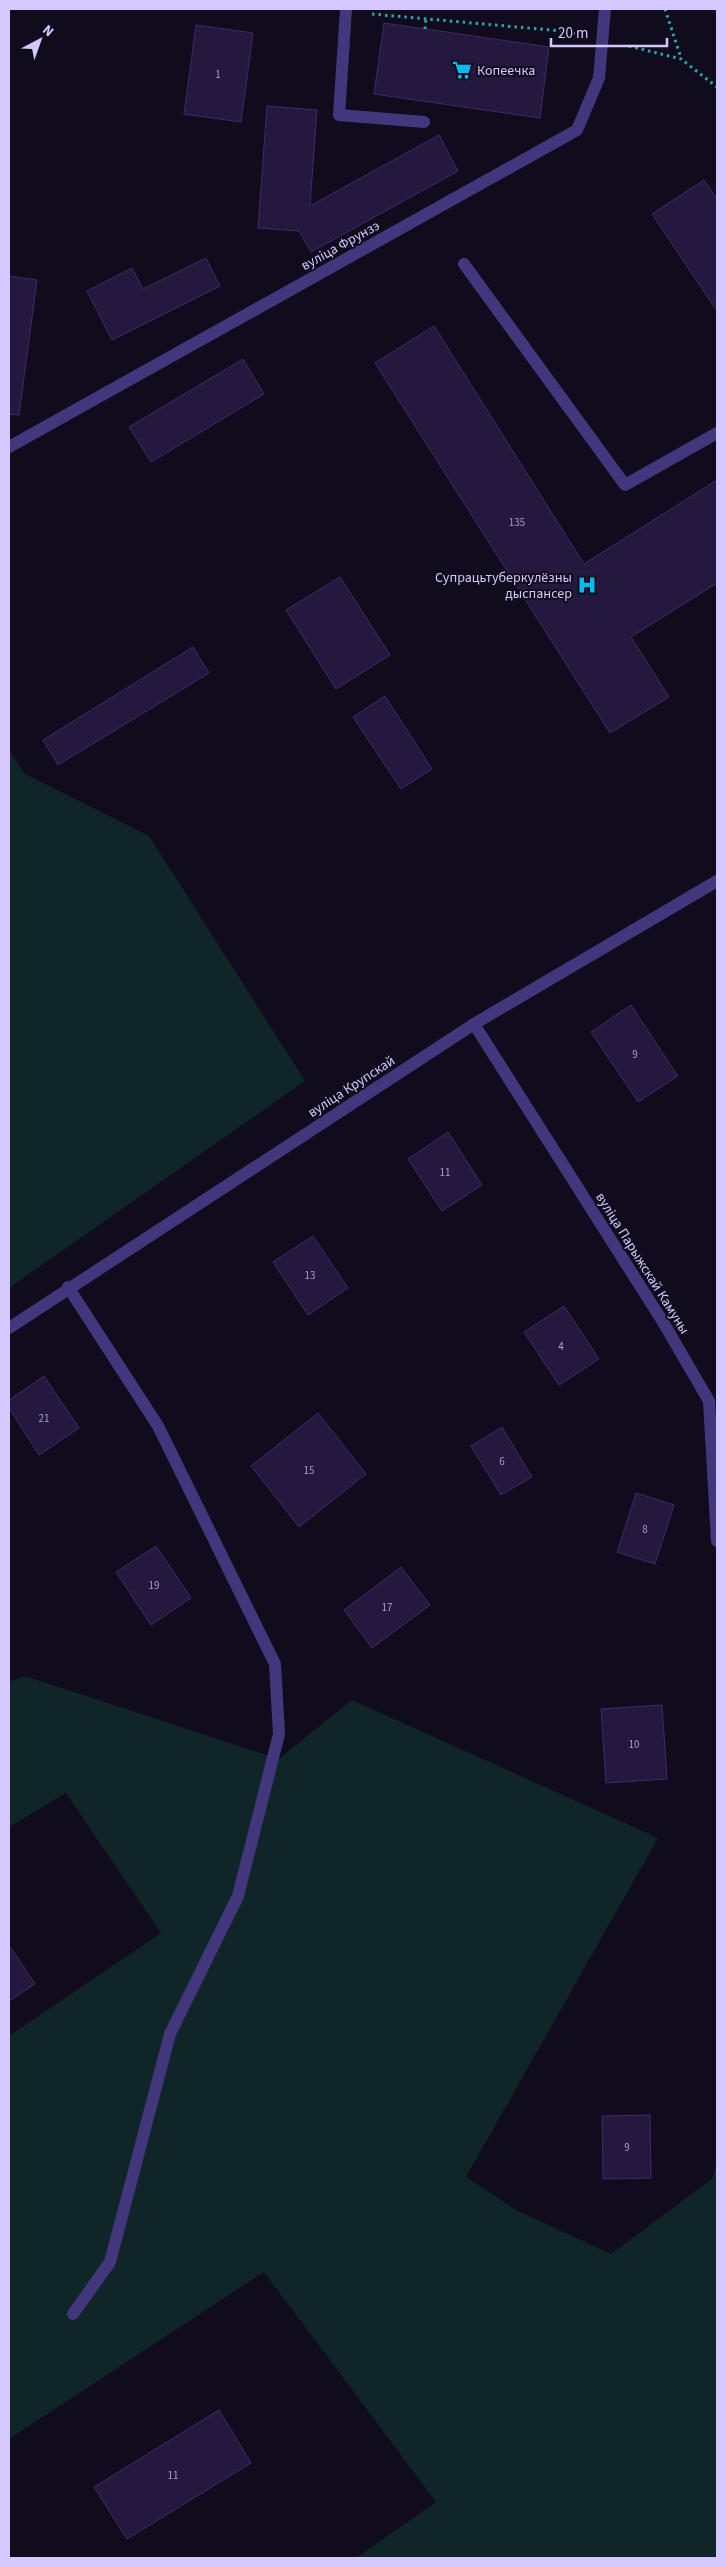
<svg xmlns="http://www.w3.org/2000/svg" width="726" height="2567" viewBox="0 0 726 2567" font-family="'Source Sans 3',sans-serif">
<rect width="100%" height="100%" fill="#110c1d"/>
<path fill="#0f2527" d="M 9,750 L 25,774 L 149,836 L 305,1081 L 9,1288 Z
M 25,1676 L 279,1759 L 352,1700 L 658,1838 L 466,2177 L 516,2210 L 611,2254 L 713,2178 L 717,2161 L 717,2558 L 356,2558 L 436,2502 L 264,2272 L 9,2439 L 9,2036 L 161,1933 L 66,1793 L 9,1827 L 9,1682 Z"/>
<path fill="#24183e" stroke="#3e2a6a" d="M 384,23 L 549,47 L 540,118 L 374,94 Z
M 196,25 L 253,33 L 241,122 L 184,114 Z
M 267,106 L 317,110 L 310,206 L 439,135 L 458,171 L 311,252 L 299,231 L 258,228 Z
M 704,180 L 717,199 L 717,306 L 715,308 L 652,214 Z
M 206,258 L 220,286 L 112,340 L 87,291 L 132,268 L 143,289 Z
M 9,276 L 37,280 L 19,415 L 9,414 Z
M 434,326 L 584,564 L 717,480 L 717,583 L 631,637 L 669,697 L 610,733 L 375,363 Z
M 243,359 L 264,394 L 151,462 L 129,427 Z
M 340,577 L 390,655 L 336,689 L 286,610 Z
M 193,647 L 209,673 L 58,765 L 43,740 Z
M 385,696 L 432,769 L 401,789 L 353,717 Z
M 631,1005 L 678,1076 L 638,1102 L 591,1032 Z
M 448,1132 L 482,1185 L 442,1211 L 408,1159 Z
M 313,1236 L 348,1288 L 308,1315 L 273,1262 Z
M 564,1306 L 599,1359 L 559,1385 L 524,1332 Z
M 44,1376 L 79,1428 L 39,1455 L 9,1408 L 9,1400 Z
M 318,1413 L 366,1474 L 299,1527 L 251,1466 Z
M 502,1427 L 532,1477 L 501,1495 L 471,1446 Z
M 636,1493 L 674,1505 L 655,1564 L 617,1552 Z
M 156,1546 L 191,1598 L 151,1625 L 116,1572 Z
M 401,1567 L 430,1605 L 372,1648 L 344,1610 Z
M 662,1705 L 667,1779 L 606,1783 L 601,1709 Z
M 9,1945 L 35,1984 L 9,2001 Z
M 650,2115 L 651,2178 L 603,2179 L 602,2116 Z
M 219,2410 L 251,2463 L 127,2539 L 94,2487 Z"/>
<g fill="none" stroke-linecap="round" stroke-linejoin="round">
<path stroke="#2da5ad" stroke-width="3" stroke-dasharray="2.5 4" stroke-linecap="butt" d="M 665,9 L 681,58
M 372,14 L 562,31 L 577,34
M 425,29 L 426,18
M 629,46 L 681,59 L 717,87"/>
<path stroke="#42377c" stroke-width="12" d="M 346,9 L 339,115 L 424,122
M 464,264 L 625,485 L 717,433
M 68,1287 L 158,1426 L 275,1664 L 279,1734 L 238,1896 L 170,2034 L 110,2262 L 73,2314"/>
<path stroke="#42377c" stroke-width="12" d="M 9,447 L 577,130 L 599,78 L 605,9
M 474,1024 L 663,1322 L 709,1401 L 717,1541
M 9,1328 L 474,1024 L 717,881"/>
</g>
<defs>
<g id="supermarket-bare" transform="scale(1.5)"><path d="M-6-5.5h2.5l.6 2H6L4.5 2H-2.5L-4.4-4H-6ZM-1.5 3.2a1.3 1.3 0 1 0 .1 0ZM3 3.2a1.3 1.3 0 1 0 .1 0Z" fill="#02bcf1" stroke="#110c1d" stroke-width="2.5" paint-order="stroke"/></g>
<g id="hospital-bare" transform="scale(1.5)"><path d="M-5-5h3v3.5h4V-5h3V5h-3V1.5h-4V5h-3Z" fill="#02bcf1" stroke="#110c1d" stroke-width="2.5" paint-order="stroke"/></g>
</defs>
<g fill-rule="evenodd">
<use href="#supermarket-bare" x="462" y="70"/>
<use href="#hospital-bare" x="587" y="585"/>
</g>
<g text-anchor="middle" stroke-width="4" stroke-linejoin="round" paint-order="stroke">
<g font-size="11" fill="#a99ccf">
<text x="218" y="78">1</text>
<text x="517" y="526">135</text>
<text x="635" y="1058">9</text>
<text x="445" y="1176">11</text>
<text x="310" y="1279">13</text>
<text x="561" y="1350">4</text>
<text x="44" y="1422">21</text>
<text x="502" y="1465">6</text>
<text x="309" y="1474">15</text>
<text x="645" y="1533">8</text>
<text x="154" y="1589">19</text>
<text x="387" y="1611">17</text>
<text x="634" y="1748">10</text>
<text x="627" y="2151">9</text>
<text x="173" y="2479">11</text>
</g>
<g font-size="14" fill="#d5c8ff" stroke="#110c1d" text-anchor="start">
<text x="477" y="75">Копеечка</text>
<text x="572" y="582" text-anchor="end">Супрацьтуберкулёзны<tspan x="572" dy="16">дыспансер</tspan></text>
</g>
<g font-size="14" fill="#d5c8ff" stroke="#110c1d">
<text transform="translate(340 245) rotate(-29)" y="5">вуліца Фрунзэ</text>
<text transform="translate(351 1086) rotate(-33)" y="5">вуліца Крупскай</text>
<text transform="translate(643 1263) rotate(58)" y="5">вуліца Парыжскай Камуны</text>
</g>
</g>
<rect width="726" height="2567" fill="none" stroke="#d5c8ff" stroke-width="20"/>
<g transform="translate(40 40) rotate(41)" stroke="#110c1d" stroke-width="4" paint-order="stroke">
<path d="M0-4L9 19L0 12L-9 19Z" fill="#d5c8ff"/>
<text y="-8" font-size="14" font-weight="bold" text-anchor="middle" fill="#d5c8ff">N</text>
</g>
<path d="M551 38v8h116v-8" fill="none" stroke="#d5c8ff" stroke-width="2.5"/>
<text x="558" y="38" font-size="15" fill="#d5c8ff" stroke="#110c1d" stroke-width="4" paint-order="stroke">20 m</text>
</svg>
